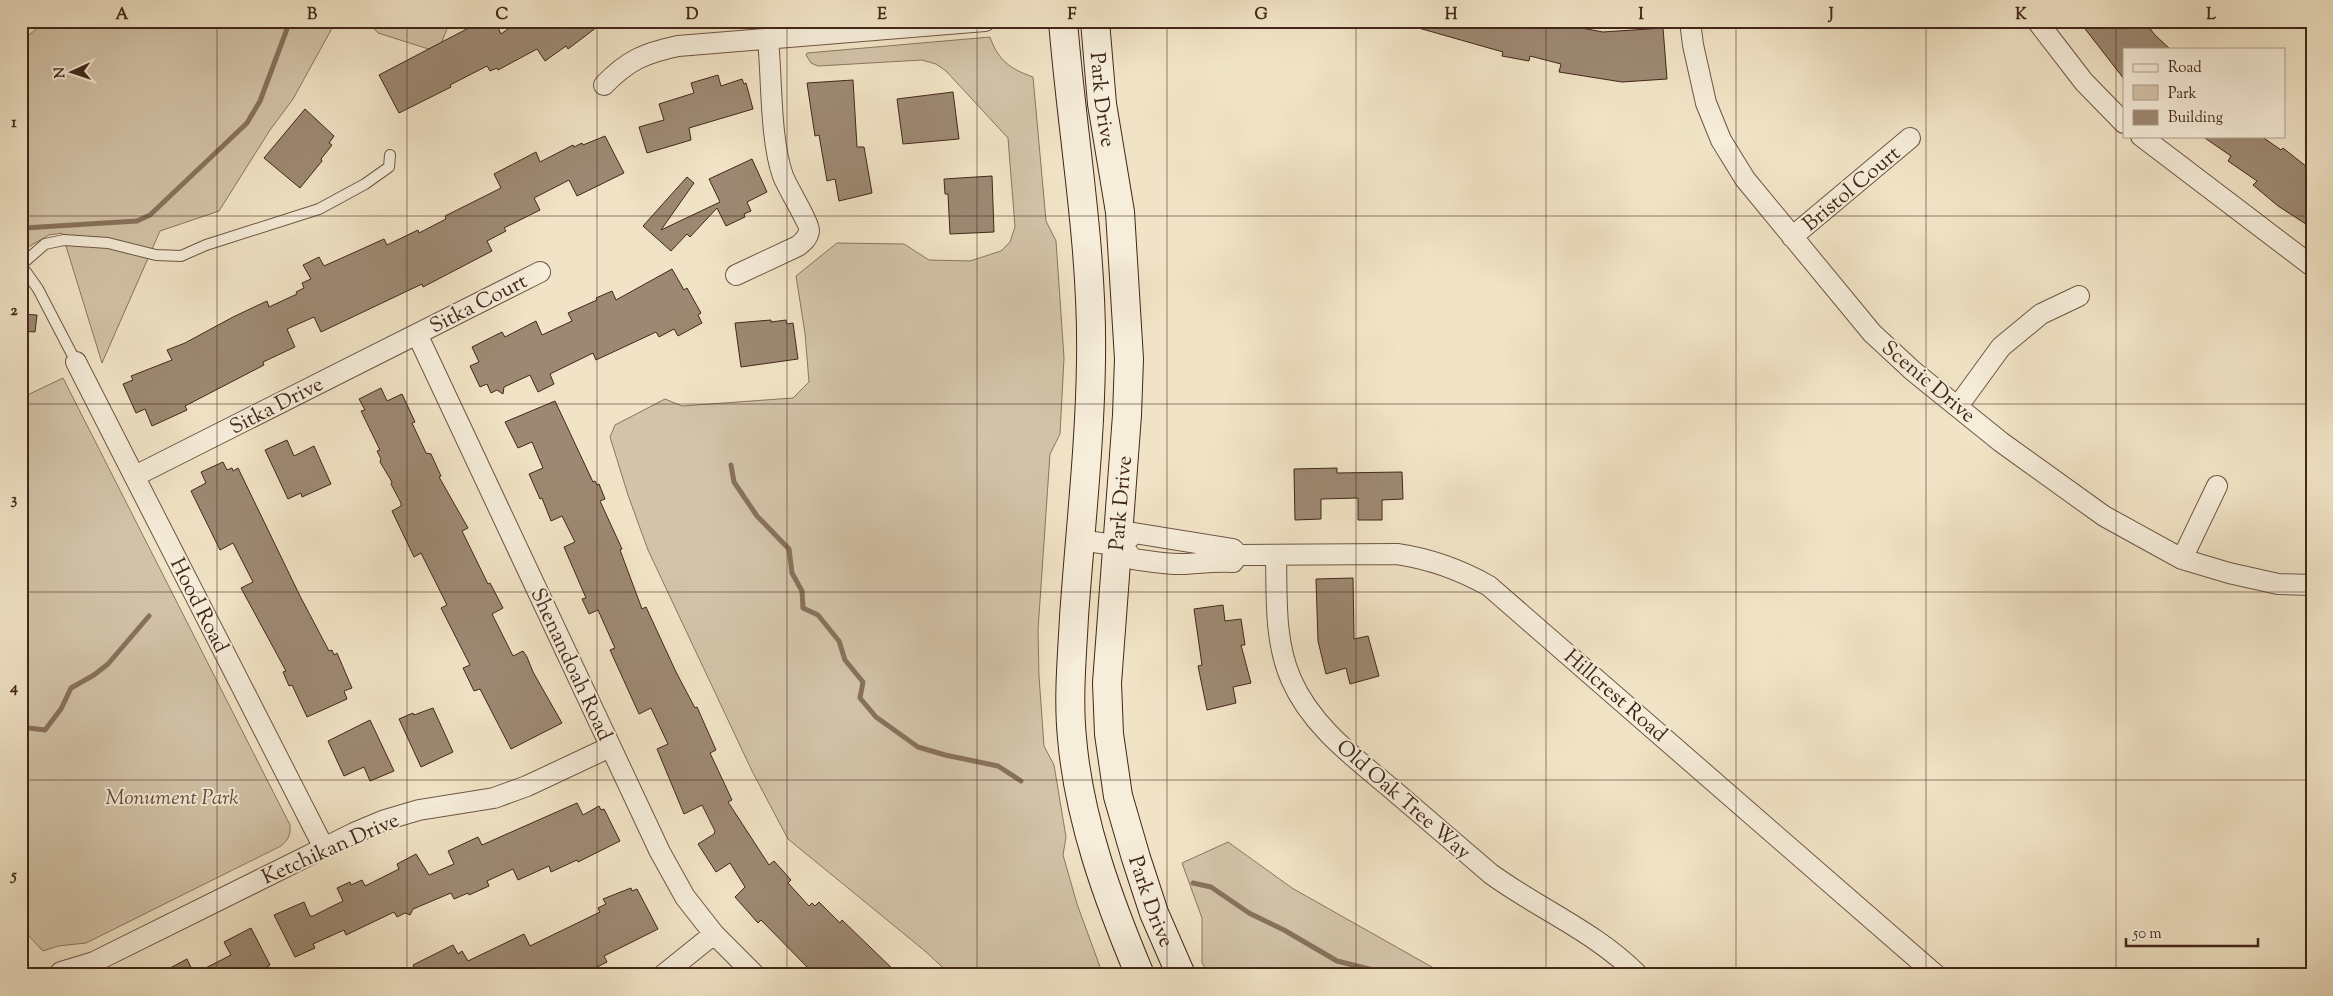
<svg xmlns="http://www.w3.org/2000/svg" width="2333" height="996" viewBox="0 0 2333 996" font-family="'Sorts Mill Goudy',serif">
<rect width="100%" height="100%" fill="#f1e4c6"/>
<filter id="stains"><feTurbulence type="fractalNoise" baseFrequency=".004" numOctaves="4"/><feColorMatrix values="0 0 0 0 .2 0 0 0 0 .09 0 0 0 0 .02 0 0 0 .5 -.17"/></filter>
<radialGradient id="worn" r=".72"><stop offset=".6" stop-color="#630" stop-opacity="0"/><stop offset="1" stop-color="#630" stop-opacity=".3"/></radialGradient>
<path fill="#d3c4a9" stroke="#8a7661" d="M 47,21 L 336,21 L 293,99 L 270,130 L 219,211 L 160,231 L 102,363 L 62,233 L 49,235 L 21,251 L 21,41 Z
M 367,21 L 450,21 L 438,52 L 378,33 Z
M 990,37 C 998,60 1010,69 1033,77 L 1046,221 L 1056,241 L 1064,358 L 1060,434 L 1050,454 L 1038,630 L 1039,676 L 1044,746 L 1054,765 L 1066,837 L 1063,855 L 1077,904 L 1103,975 L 951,975 L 925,951 L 788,839 L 752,771 L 648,550 L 628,495 L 610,437 L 615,425 L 665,399 L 682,406 L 793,398 L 809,382 L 805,333 L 796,276 L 837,243 L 904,244 L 929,260 L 970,261 L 1001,251 L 1010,242 L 1015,227 L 1008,138 L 946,71 L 936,64 L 922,60 L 818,66 L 811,63 L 806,55 L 807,53 Z
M 63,378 L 290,825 C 291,835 288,840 281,846 L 86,943 L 58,946 L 43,951 L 28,935 L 21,933 L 21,398 Z
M 1228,842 L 1292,888 L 1446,975 L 1377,975 L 1374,971 L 1359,975 L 1210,975 L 1202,963 L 1202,918 L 1182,863 Z"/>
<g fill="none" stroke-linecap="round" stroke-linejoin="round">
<path stroke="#88725d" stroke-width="5" d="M 21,231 L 24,228 L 137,221 L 150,215 L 247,123 L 260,101 L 290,21
M 731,465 L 734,482 L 757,516 L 789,549 L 792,573 L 802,591 L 803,608 L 818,615 L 839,641 L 845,660 L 863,682 L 860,698 L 876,717 L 918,747 L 945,755 L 998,766 L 1021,781
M 21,727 L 45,730 L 61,709 L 71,688 L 94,675 L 108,664 L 149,616
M 1193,883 L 1211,887 L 1249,913 L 1284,930 L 1337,961 L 1393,975"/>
</g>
<path fill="#9d8973" stroke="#422719" d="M 482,21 L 495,21 L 501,34 L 519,21 L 605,21 L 568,49 L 566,46 L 545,61 L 537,49 L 498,70 L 497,68 L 490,71 L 487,66 L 450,85 L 451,87 L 399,113 L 379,75 Z
M 1409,21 L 1561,21 L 1560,24 L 1603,32 L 1663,28 L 1667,79 L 1622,82 L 1559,72 L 1561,64 L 1530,56 L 1529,61 L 1502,56 L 1503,52 L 1408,25 Z
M 2079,21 L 2144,21 L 2155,35 L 2170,49 L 2124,49 L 2124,79 Z
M 718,75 L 721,86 L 742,79 L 744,84 L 746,83 L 753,109 L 689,128 L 691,140 L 647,153 L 639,127 L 664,120 L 659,104 L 694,93 L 691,83 Z
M 853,80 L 857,147 L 864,147 L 872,193 L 839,201 L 835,179 L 827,181 L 819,135 L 815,136 L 807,83 Z
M 953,92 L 959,139 L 903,144 L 897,99 Z
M 305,109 L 334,136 L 329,143 L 332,145 L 321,159 L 322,161 L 300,188 L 264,158 Z
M 605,136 L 624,173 L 577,196 L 569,180 L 534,198 L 540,210 L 504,228 L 506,231 L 487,241 L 492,251 L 423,287 L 422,284 L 321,332 L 314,317 L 287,329 L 295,347 L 263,362 L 264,365 L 185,406 L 187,410 L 152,426 L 145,409 L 136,413 L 123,384 L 133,380 L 131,376 L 172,360 L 167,350 L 185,343 L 233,317 L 267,301 L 269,307 L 297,294 L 296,292 L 304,288 L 302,283 L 311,279 L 303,265 L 319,257 L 324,266 L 384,239 L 387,245 L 418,230 L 419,233 L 446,219 L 445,216 L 501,188 L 494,174 L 536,152 L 540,162 L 573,145 L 574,147 L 582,143 L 583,145 Z
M 2202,136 L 2261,136 L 2281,150 L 2283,148 L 2312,171 L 2312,228 L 2278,206 L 2253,185 L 2257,181 L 2228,161 L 2231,156 Z
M 752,159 L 767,192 L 747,202 L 751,211 L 744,214 L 745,217 L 726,226 L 717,208 L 690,237 L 687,234 L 671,251 L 643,226 L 687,177 L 694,183 L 661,230 L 720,202 L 709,179 Z
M 992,176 L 994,232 L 950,234 L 948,194 L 945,194 L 944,179 Z
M 672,269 L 684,290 L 687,288 L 701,313 L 698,315 L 702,323 L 678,336 L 674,329 L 659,337 L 656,332 L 596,360 L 593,353 L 550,374 L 554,384 L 538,392 L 530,375 L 504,387 L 503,394 L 497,390 L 491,393 L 487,384 L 480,387 L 470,366 L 479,362 L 472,347 L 502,332 L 505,337 L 536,321 L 542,335 L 572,321 L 568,313 L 597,300 L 596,298 L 612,291 L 616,300 Z
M 21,314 L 37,315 L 35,332 L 21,331 Z
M 771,320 L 771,322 L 786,320 L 787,324 L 793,323 L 798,359 L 741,367 L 735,323 Z
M 381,388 L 387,401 L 402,394 L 415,422 L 412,423 L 426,453 L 431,454 L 441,476 L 439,477 L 468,528 L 462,531 L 488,584 L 490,583 L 503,608 L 492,614 L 513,656 L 523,651 L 527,657 L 533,672 L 562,723 L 511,749 L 480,689 L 474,691 L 463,668 L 470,665 L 441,608 L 447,605 L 421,553 L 414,557 L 392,511 L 401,506 L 401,503 L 391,484 L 392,482 L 380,462 L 381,459 L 377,451 L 380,450 L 361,411 L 365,410 L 359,399 Z
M 555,401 L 593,482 L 595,481 L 597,485 L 599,484 L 605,499 L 600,501 L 622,549 L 620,550 L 642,609 L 646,607 L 676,672 L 695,708 L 697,707 L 716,750 L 710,753 L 732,800 L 728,802 L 769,865 L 774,861 L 791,880 L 788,883 L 809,906 L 812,903 L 815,906 L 819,902 L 840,923 L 842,920 L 899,975 L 815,975 L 761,920 L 758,923 L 735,897 L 745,887 L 730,863 L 716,872 L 698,844 L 714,834 L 715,831 L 702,805 L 684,814 L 657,749 L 668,744 L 651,708 L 639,714 L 610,650 L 615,648 L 598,610 L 589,614 L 582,599 L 586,598 L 564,547 L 575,542 L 562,516 L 551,521 L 542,498 L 540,499 L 529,474 L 543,468 L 532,442 L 518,448 L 505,422 Z
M 287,440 L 294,456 L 314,446 L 331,484 L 302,497 L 301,493 L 288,499 L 265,450 Z
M 223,462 L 227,470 L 232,468 L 233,471 L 238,468 L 300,596 L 329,651 L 332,650 L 334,655 L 337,653 L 352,688 L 344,691 L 347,699 L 307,717 L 292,685 L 289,686 L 283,672 L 286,671 L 241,588 L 253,582 L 233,543 L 220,550 L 191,491 L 206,483 L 201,472 Z
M 1337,468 L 1337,473 L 1402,472 L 1403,499 L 1382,500 L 1382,520 L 1358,520 L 1358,498 L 1321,499 L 1321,519 L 1295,520 L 1294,469 Z
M 1353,578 L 1354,639 L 1368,636 L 1379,676 L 1350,684 L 1346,668 L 1326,674 L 1318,641 L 1316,579 Z
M 1223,605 L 1225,621 L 1241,619 L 1245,645 L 1241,645 L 1251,683 L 1233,687 L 1236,703 L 1207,710 L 1198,666 L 1202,665 L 1194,609 Z
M 433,708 L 453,752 L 421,767 L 399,719 L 413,713 L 414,715 Z
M 370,720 L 394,771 L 370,781 L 364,767 L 344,776 L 328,741 Z
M 577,803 L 583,815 L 599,806 L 601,810 L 604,809 L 620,841 L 578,862 L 577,860 L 551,872 L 549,866 L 518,880 L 513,869 L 487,881 L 489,886 L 469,895 L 468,893 L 454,899 L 451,893 L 413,909 L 410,915 L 405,913 L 397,917 L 394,912 L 346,935 L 344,930 L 313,944 L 315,948 L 295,957 L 274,915 L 304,902 L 310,916 L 313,916 L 343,901 L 337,888 L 350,882 L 351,885 L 362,880 L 365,886 L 399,869 L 397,864 L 416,854 L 429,875 L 454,864 L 448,851 L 478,837 L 482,845 Z
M 631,888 L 632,891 L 637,889 L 658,929 L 604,956 L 607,962 L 581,975 L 418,975 L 413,965 L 453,945 L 458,954 L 462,951 L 468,961 L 524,934 L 530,946 L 600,912 L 598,908 L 606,904 L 603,899 Z
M 251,928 L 270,965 L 262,970 L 264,975 L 157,975 L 187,959 L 194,974 L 231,955 L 224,942 Z"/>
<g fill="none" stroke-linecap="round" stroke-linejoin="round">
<g stroke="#6e5644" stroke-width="12">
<path id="lane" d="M 21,265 L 45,244 L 64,240 L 108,243 L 156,255 L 181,256 L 206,245 L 319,209 L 365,184 L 389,167 L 390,155
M 21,270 L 26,272 L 38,289 L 76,362"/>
</g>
<g stroke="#6e5644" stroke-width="22">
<path id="street" d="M 1690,21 L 1693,45 L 1706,103 L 1721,140 L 1745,179 L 1872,333 L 1913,371 L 2001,442 L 2104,516 L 2182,559 L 2229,573 L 2278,584 L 2312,585
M 2037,21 L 2084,82 L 2124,123
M 604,85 C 628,60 645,53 678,46 L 985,21
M 2141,136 L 2312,266
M 1792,237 L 1910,138
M 736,275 L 798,246 C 803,242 808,238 809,231 C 810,224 787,187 783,176 C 770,140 772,79 768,39
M 417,334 L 660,852 L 685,897 L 714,934 L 755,975
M 76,362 L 324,848
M 1958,406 L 2001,347 L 2041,314 L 2079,296
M 135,476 L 540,272
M 1079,540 L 1122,546 L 1133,559 C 1149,561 1168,565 1185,564 C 1201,563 1216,561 1233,562 L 1238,555
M 1122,546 L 1134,533 L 1233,549 L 1238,555
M 1238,555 L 1397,554 C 1431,559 1459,569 1489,586 L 1936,975
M 1276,555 C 1277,596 1274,640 1291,679 C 1311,726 1355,758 1393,790 C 1426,818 1458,846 1491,874 C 1539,909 1596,932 1638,975
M 2182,559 L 2217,486
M 58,975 L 61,972 L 94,962 L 354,833 L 385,820 L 419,810 L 494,798 L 527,786 L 610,747
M 663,975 L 714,934"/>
</g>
<g stroke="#422719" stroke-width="30">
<g id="secondary">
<path d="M 1063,21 C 1072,134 1093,247 1091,360 C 1090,445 1080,531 1074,617 C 1072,657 1068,698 1072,738 C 1079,820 1108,899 1140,975"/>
<path id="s1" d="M 1095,21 L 1102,104 L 1120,212 L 1129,359 L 1127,415 L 1107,683 L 1109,734 L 1118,796 L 1136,858 L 1154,913 L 1181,975"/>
</g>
</g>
<use href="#lane" stroke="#f6edda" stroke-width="10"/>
<use href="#street" stroke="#f6edda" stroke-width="20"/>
<use href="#secondary" stroke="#f6edda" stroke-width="28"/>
</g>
<path fill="none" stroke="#422719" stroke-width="1" stroke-opacity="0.55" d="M 217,21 L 217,975M 407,21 L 407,975M 597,21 L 597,975M 787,21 L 787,975M 977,21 L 977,975M 1167,21 L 1167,975M 1356,21 L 1356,975M 1546,21 L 1546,975M 1736,21 L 1736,975M 1926,21 L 1926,975M 2116,21 L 2116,975M 21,216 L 2312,216M 21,404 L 2312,404M 21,592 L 2312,592M 21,780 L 2312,780"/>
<g text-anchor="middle" stroke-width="4" stroke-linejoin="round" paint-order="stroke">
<g font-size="21" fill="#422719" stroke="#f6edda">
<text dy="7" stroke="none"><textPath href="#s1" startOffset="79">Park Drive</textPath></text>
<text transform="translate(1851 188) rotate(-40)" y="7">Bristol Court</text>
<text transform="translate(478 303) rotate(-27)" y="7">Sitka Court</text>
<text transform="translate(1929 381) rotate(40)" y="7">Scenic Drive</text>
<text transform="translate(276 405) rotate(-27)" y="7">Sitka Drive</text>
<text transform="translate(1120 503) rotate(-85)" y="7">Park Drive</text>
<text transform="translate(200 605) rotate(63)" y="7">Hood Road</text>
<text transform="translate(572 664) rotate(65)" y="7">Shenandoah Road</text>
<text transform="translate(1616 695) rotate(41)" y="7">Hillcrest Road</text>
<text transform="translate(1404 799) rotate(41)" y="7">Old Oak Tree Way</text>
<text transform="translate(330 848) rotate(-24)" y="7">Ketchikan Drive</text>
<text dy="7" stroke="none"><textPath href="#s1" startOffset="889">Park Drive</textPath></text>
</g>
<g font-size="21" font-style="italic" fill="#664e3d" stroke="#f6edda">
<text x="172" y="804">Monument Park</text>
</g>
</g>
<rect width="2333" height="996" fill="none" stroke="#f1e4c6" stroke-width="55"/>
<rect x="2123" y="48" width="162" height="90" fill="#f6edda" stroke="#ae9e8d"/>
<rect x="2133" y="64" width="25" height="8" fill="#f6edda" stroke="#ae9e8d"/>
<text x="2168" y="72" font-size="15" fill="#422719">Road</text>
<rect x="2133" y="85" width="25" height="15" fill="#d3c4a9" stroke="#ae9e8d"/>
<text x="2168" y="98" font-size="15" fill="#422719">Park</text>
<rect x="2133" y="110" width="25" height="15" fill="#9d8973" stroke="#ae9e8d"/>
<text x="2168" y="122" font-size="15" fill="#422719">Building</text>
<g transform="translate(72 72) rotate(267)" stroke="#f6edda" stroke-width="4" paint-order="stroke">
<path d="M0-4L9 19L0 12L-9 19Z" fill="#422719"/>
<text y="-8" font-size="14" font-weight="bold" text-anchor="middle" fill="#422719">N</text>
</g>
<path d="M2126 938v8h132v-8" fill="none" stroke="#422719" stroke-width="2.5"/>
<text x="2133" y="938" font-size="15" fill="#422719" stroke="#f6edda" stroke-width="4" paint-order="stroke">50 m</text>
<rect x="28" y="28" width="2278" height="940" fill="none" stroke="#422719" stroke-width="2"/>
<g font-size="16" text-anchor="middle" font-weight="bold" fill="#422719">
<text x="122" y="19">A</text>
<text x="312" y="19">B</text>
<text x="502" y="19">C</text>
<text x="692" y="19">D</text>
<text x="882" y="19">E</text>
<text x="1072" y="19">F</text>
<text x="1261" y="19">G</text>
<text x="1451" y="19">H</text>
<text x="1641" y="19">I</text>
<text x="1831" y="19">J</text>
<text x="2021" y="19">K</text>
<text x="2211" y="19">L</text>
<text x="14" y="127">1</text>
<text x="14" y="315">2</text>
<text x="14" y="504">3</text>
<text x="14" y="692">4</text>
<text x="14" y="880">5</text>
</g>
<rect width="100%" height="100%" filter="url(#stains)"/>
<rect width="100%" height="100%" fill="url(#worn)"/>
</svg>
